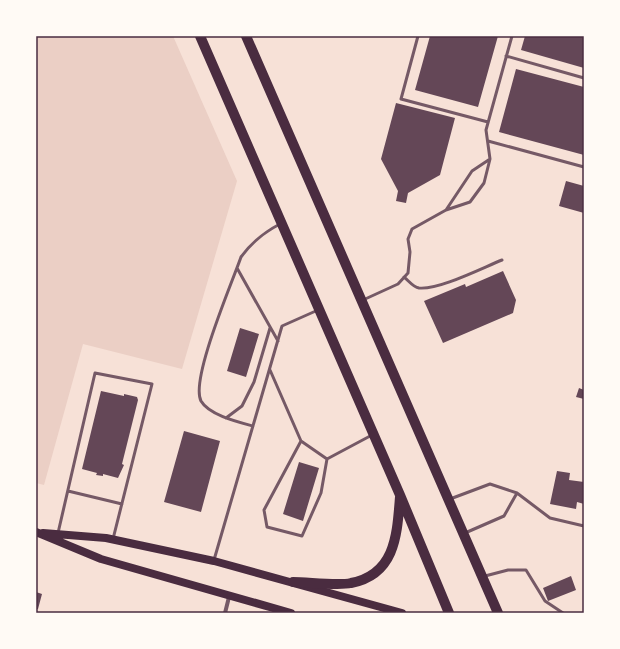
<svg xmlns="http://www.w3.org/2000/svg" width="620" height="649" viewBox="0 0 620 649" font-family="Karla,sans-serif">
<rect width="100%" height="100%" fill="#f7e1d7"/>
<path fill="#ebcfc5" d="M 36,36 L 173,36 L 237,181 L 182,369 L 83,344 L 44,485 L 36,483 L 36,53 L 37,48 Z"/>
<path fill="#644757" d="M 430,36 L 498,36 L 478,107 L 415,90 Z
M 525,36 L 584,36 L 584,68 L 521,50 Z
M 516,69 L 584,87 L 584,155 L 499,132 Z
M 396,103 L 455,118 L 440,175 L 408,193 L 406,203 L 396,201 L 398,191 L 381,159 Z
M 566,181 L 584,186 L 584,213 L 559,206 Z
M 503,271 L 516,300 L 513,313 L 443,343 L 424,301 L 465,284 L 466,287 Z
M 240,328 L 259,334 L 246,377 L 227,371 Z
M 579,388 L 584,390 L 584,399 L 576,397 Z
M 101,391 L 124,396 L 124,394 L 137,397 L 138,400 L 122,464 L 124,465 L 118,478 L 103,474 L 103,476 L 96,475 L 97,473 L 82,469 Z
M 184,431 L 220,441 L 201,512 L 164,502 Z
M 299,462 L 319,468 L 303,521 L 283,514 Z
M 557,471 L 570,473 L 569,480 L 584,482 L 584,504 L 577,502 L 576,509 L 550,504 Z
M 571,576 L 576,590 L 548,601 L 543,588 Z
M 36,592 L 42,594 L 38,609 L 36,609 Z"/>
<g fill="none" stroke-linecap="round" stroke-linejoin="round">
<path stroke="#755966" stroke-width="3" d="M 418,36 L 401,99 L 488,122
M 506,56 L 584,78
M 488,141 L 584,167
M 446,210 L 472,171 L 490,159
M 237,268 L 278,341
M 404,277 C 409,281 413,287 419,288 C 439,290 482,268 502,260
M 363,300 L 398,284 L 408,273 L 410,252 L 408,239 L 412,229 L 446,210 L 470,202 L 484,183 L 490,159 L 486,130 L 512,36
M 270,370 L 301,441 L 327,459 L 372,435
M 226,418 L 242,406 L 254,382 L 270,328
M 253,426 C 238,422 209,415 201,401 C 190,380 232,283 241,257 C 252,242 263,233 280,224
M 301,441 L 264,510 L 267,527 L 302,536 L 321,493 L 327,459
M 68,491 L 122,504
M 450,499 L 490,484 L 517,493
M 58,533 L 95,373 L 152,384 L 113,539
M 465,533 L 504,516 L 517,493 L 550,518 L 584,526
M 214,560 L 282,326 L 318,310
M 485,576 L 508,570 L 526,570 L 545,601 L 563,613"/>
<path stroke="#755966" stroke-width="4" d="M 225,613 L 229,597"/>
<path stroke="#4a2c40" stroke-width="8" d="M 36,532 L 101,559 L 291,613
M 43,533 L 106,538 L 214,561 L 402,613"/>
<path stroke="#4a2c40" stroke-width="10" d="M 200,36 L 400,495 L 449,613
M 246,36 L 498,613
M 293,582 C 308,582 338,586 351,583 C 396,574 397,534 400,497"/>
</g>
<rect width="620" height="649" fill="none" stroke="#fffaf5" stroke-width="74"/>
<rect x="37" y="37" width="546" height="575" fill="none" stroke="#4a2c40" stroke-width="1.5"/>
</svg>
